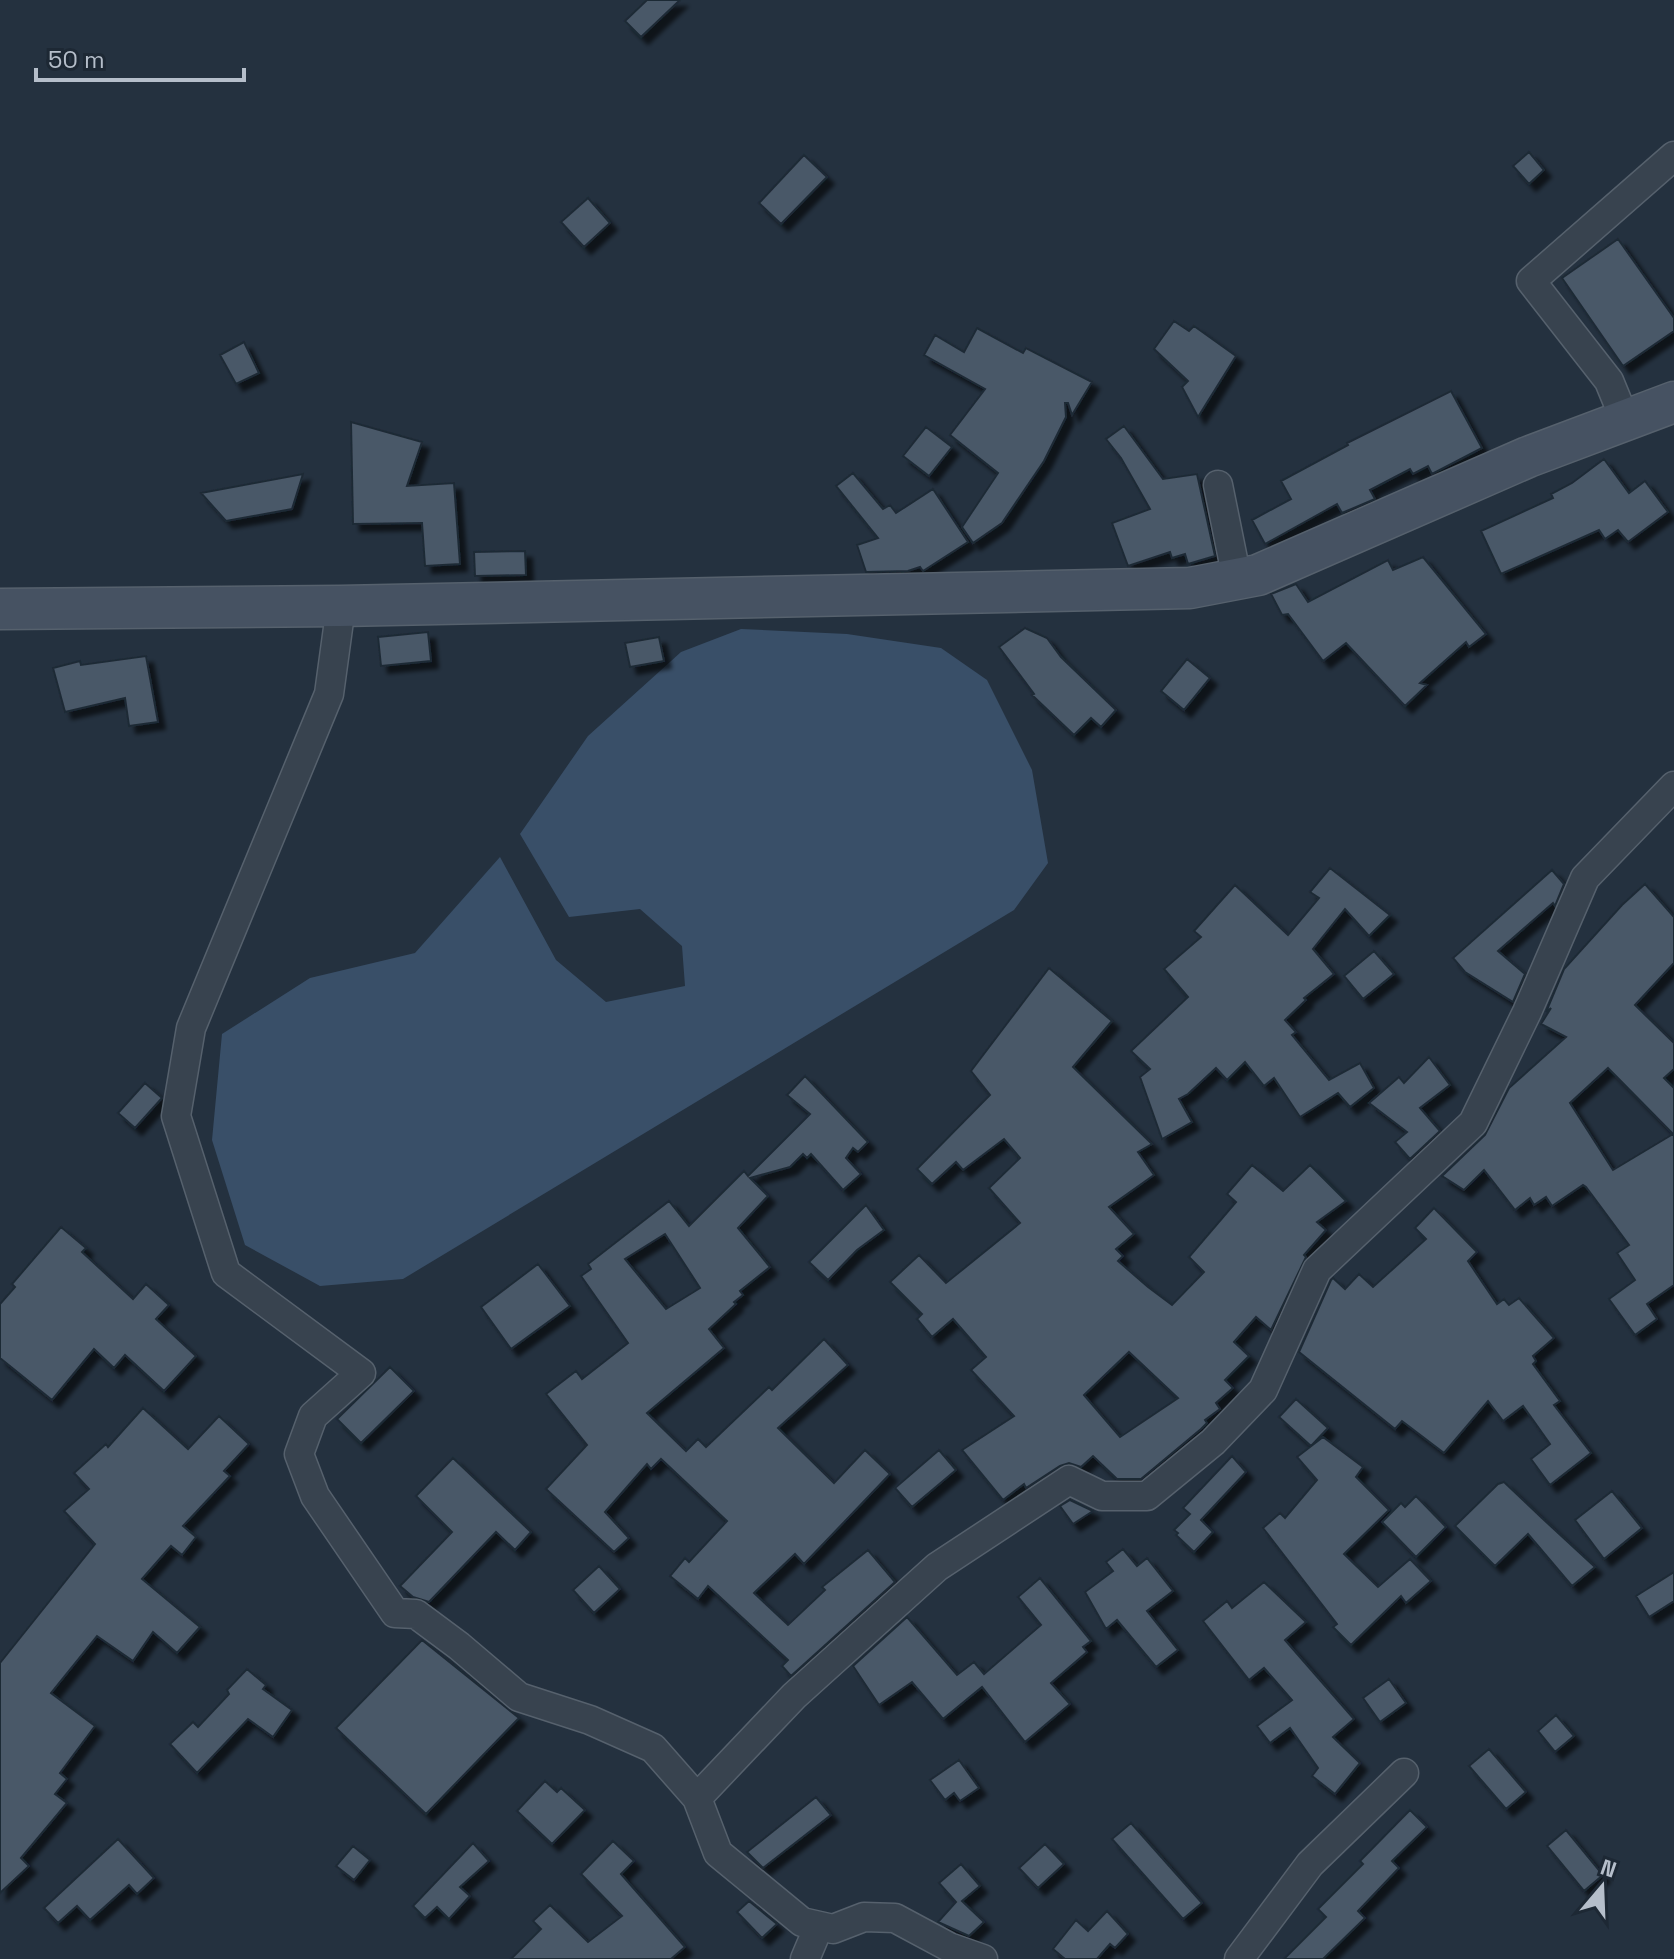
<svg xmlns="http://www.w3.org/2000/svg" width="1674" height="1959" viewBox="0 0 1674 1959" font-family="'Space Grotesk',sans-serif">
<defs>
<filter id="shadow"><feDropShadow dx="7" dy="7" stdDeviation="2" flood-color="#0009"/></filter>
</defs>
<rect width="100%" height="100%" fill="#24313f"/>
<path fill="#394f68" d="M 741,629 L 847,634 L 941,648 L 987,680 L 1032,770 L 1048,863 L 1014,910 L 403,1279 L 320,1286 L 245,1245 L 212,1140 L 222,1034 L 310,978 L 415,953 L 500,857 L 556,960 L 606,1002 L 685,986 L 682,946 L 640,909 L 569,917 L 520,834 L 588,736 L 681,652 Z"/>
<path fill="#4a5868" stroke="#1f2a36" stroke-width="2" fill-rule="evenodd" filter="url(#shadow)" d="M 647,0 L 680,0 L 641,37 L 625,21 Z
M 1529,152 L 1544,170 L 1529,184 L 1513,166 Z
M 804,155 L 827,177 L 781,224 L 759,203 Z
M 588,198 L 610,223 L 584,247 L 561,222 Z
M 1618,239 L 1674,318 L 1674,331 L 1623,366 L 1562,278 Z
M 1174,321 L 1189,331 L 1194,326 L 1236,356 L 1198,417 L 1182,387 L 1188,381 L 1154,349 Z
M 977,328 L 1023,353 L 1026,348 L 1092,382 L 1072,415 L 1068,403 L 1065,403 L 1066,417 L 1044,461 L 1002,523 L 973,543 L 962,527 L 998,473 L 950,435 L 985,389 L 924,355 L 935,335 L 964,352 Z
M 244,342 L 259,373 L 236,384 L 220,355 Z
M 1451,391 L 1482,448 L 1432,474 L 1428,466 L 1413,474 L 1410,469 L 1370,490 L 1375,499 L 1342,513 L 1337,504 L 1265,544 L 1252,520 L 1291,499 L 1281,481 L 1348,445 L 1347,443 Z
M 351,422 L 422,442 L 407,486 L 454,483 L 460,564 L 425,566 L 422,523 L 353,524 Z
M 1124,426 L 1163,479 L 1197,474 L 1215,556 L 1188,564 L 1185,554 L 1172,558 L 1170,552 L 1128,566 L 1112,523 L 1150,509 L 1121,458 L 1106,439 Z
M 926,427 L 952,447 L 929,476 L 903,456 Z
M 1604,459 L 1629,493 L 1645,481 L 1668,512 L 1628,542 L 1618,530 L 1605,539 L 1599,530 L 1501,574 L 1481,531 L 1553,498 L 1551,494 L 1572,483 Z
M 853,473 L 883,509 L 890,505 L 896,513 L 933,489 L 968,542 L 923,571 L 920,567 L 908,571 L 866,572 L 857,545 L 878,538 L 836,486 Z
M 303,474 L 292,509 L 226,521 L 201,493 Z
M 525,551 L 526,575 L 475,576 L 474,552 Z
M 1423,557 L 1486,634 L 1469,647 L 1466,642 L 1420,683 L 1427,685 L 1405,706 L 1346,643 L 1323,661 L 1288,614 L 1282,615 L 1271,594 L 1296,584 L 1308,602 L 1388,560 L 1393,570 Z
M 1025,628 L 1047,638 L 1061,657 L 1116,710 L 1101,727 L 1091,718 L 1074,735 L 1032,695 L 1034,694 L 999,647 Z
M 428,632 L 431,661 L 381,666 L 378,637 Z
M 659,637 L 664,661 L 630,667 L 625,643 Z
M 146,656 L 158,722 L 129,726 L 125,698 L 65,712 L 53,668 L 80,661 L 81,665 Z
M 1187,659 L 1210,678 L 1184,710 L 1161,691 Z
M 1330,868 L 1390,915 L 1369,936 L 1345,909 L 1313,949 L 1334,974 L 1304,998 L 1306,1000 L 1285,1020 L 1296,1032 L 1292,1035 L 1329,1080 L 1360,1063 L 1374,1088 L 1350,1107 L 1338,1093 L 1300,1117 L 1274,1078 L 1264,1086 L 1245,1062 L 1227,1080 L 1216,1068 L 1188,1094 L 1179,1099 L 1192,1122 L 1162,1139 L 1140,1077 L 1150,1069 L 1131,1051 L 1188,997 L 1164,969 L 1201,937 L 1194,931 L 1235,885 L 1288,935 L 1319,898 L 1310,892 Z
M 1552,870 L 1564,884 L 1555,906 L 1553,903 L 1498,951 L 1525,974 L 1513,1002 L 1465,972 L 1453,958 Z
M 1645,884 L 1674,917 L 1674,963 L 1635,1005 L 1674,1043 L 1674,1069 L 1664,1078 L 1674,1088 L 1674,1285 L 1647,1304 L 1657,1319 L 1635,1335 L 1609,1299 L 1635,1280 L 1617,1253 L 1629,1245 L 1586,1187 L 1583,1185 L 1552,1206 L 1546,1197 L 1534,1205 L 1530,1198 L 1515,1210 L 1484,1170 L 1464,1190 L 1442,1176 L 1485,1135 L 1509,1088 L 1566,1037 L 1541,1024 L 1551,1008 L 1546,1012 L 1564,969 L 1622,905 ZM 1608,1068 L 1673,1134 L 1613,1170 L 1570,1103 Z
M 1374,951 L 1394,974 L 1363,999 L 1344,976 Z
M 1049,968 L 1112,1021 L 1073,1067 L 1152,1144 L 1138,1152 L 1154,1175 L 1109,1207 L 1134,1234 L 1116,1249 L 1123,1256 L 1118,1261 L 1148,1287 L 1172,1305 L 1204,1272 L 1189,1257 L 1236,1202 L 1227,1194 L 1252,1165 L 1283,1191 L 1310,1165 L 1346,1201 L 1317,1222 L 1326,1230 L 1304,1255 L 1306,1257 L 1271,1330 L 1256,1317 L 1234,1342 L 1249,1356 L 1225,1380 L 1233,1388 L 1216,1403 L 1220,1409 L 1205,1420 L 1207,1423 L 1201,1429 L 1141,1479 L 1117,1479 L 1093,1456 L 1081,1467 L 1069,1463 L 1060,1466 L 1026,1488 L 1024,1484 L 1003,1500 L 962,1450 L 1014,1416 L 971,1370 L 986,1357 L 953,1319 L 932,1337 L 917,1319 L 922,1314 L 890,1282 L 919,1255 L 946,1283 L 1020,1223 L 989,1188 L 1020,1158 L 1004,1139 L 963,1170 L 956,1162 L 932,1184 L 917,1169 L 990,1095 L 971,1071 ZM 1129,1352 L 1178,1398 L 1120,1437 L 1084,1395 Z
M 1429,1057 L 1450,1085 L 1420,1108 L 1440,1131 L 1410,1159 L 1395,1142 L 1407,1132 L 1369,1103 L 1399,1077 L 1404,1083 Z
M 805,1076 L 868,1142 L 858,1152 L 853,1148 L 846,1158 L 861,1174 L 843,1190 L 811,1154 L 807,1158 L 803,1154 L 790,1167 L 750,1178 L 768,1196 L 738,1228 L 770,1267 L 740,1291 L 743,1295 L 734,1302 L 736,1304 L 709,1329 L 724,1348 L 647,1413 L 686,1451 L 698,1439 L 706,1447 L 769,1387 L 772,1390 L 824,1339 L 848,1365 L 778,1428 L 834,1483 L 865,1450 L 890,1474 L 804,1564 L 795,1554 L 754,1593 L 788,1625 L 825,1590 L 822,1587 L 868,1550 L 895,1582 L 791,1676 L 782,1666 L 788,1660 L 708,1586 L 698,1599 L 670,1576 L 685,1558 L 689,1562 L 727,1521 L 661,1459 L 651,1469 L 647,1464 L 605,1512 L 629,1538 L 614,1552 L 546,1489 L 587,1445 L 546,1394 L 576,1371 L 582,1379 L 628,1343 L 581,1276 L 591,1269 L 588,1264 L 669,1201 L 689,1226 L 744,1171 L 748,1176 L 810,1114 L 787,1095 ZM 665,1234 L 700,1288 L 666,1309 L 625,1259 Z
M 145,1083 L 162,1098 L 135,1128 L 118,1113 Z
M 866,1205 L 884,1230 L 857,1250 L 828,1280 L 809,1262 Z
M 1434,1208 L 1477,1252 L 1468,1261 L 1497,1304 L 1504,1299 L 1509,1305 L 1519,1298 L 1554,1338 L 1533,1356 L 1536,1361 L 1533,1364 L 1560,1401 L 1554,1405 L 1591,1453 L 1550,1485 L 1531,1459 L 1550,1444 L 1523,1406 L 1503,1421 L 1488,1401 L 1444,1453 L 1402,1421 L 1395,1429 L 1299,1352 L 1331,1280 L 1333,1278 L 1345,1289 L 1359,1274 L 1373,1287 L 1426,1239 L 1415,1228 Z
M 61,1227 L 86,1248 L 82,1252 L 133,1299 L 146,1284 L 169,1305 L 156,1319 L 196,1356 L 164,1391 L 125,1355 L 114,1368 L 94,1349 L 52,1400 L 0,1358 L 0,1304 L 15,1287 L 12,1284 Z
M 538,1264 L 570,1306 L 511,1349 L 481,1307 Z
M 390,1367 L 414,1391 L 361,1443 L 337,1419 Z
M 1296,1399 L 1328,1428 L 1311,1446 L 1279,1417 Z
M 143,1408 L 188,1449 L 219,1416 L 249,1444 L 224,1471 L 230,1476 L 183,1526 L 196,1537 L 182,1555 L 171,1546 L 142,1579 L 200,1627 L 177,1653 L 153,1632 L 133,1661 L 97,1636 L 51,1693 L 95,1726 L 60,1773 L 67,1779 L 55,1794 L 67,1803 L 21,1858 L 29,1866 L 0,1893 L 0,1663 L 95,1544 L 64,1511 L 89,1489 L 74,1473 L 106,1444 L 108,1447 Z
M 1323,1437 L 1363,1467 L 1356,1477 L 1389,1510 L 1344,1554 L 1378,1587 L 1410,1559 L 1431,1581 L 1406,1603 L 1401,1596 L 1351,1645 L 1333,1627 L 1337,1624 L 1263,1528 L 1280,1513 L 1285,1518 L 1317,1480 L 1297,1457 Z
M 939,1450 L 956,1470 L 912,1507 L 895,1488 Z
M 1232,1456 L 1246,1472 L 1201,1520 L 1213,1532 L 1194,1552 L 1176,1535 L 1178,1533 L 1174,1530 L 1190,1514 L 1183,1508 Z
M 453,1458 L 531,1532 L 515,1550 L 496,1532 L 429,1602 L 413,1597 L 400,1586 L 452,1532 L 416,1496 Z
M 1504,1482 L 1543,1519 L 1595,1567 L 1572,1586 L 1528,1534 L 1495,1566 L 1455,1526 L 1498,1484 Z
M 1612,1491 L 1642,1528 L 1604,1559 L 1575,1520 Z
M 1416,1496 L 1446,1527 L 1416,1557 L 1382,1522 L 1401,1503 L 1405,1507 Z
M 1070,1500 L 1093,1511 L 1073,1524 L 1060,1506 Z
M 1123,1549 L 1137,1566 L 1147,1558 L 1173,1591 L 1147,1611 L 1178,1650 L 1156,1667 L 1117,1620 L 1106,1629 L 1085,1592 L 1113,1571 L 1106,1562 Z
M 599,1566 L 620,1589 L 594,1613 L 573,1590 Z
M 1674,1572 L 1674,1601 L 1649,1617 L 1636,1596 Z
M 1040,1578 L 1091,1641 L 1083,1647 L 1087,1652 L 1051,1683 L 1070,1704 L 1025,1742 L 982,1687 L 943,1719 L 912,1682 L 879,1705 L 853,1666 L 907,1617 L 957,1675 L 974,1662 L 984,1674 L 1041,1625 L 1018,1597 Z
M 1264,1582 L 1306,1622 L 1285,1640 L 1354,1719 L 1333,1737 L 1360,1763 L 1335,1794 L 1312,1776 L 1318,1768 L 1290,1728 L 1270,1743 L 1257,1726 L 1292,1700 L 1264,1668 L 1249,1680 L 1203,1621 L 1227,1601 L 1232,1608 Z
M 422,1640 L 519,1718 L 426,1814 L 336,1728 Z
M 247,1669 L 266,1685 L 263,1689 L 292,1710 L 273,1737 L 248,1719 L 197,1773 L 170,1744 L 193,1722 L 198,1727 L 229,1694 L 227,1690 Z
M 1389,1679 L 1406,1703 L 1380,1722 L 1363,1698 Z
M 1556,1715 L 1574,1736 L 1555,1752 L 1538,1731 Z
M 1489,1749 L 1526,1792 L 1506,1809 L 1469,1766 Z
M 959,1760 L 979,1788 L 960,1801 L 954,1793 L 945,1800 L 930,1780 Z
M 545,1781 L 557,1792 L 561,1788 L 585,1810 L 552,1844 L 517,1811 Z
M 816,1797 L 831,1815 L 763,1868 L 747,1852 Z
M 1410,1810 L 1427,1827 L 1392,1861 L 1399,1868 L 1358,1911 L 1365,1918 L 1323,1959 L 1284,1959 L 1326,1917 L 1318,1909 L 1363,1864 L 1360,1861 Z
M 1131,1823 L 1202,1903 L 1183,1919 L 1112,1839 Z
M 1566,1830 L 1603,1875 L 1584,1891 L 1547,1846 Z
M 118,1839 L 154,1878 L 137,1894 L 129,1885 L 90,1920 L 77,1906 L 58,1923 L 44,1908 Z
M 613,1841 L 634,1861 L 621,1874 L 685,1947 L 671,1959 L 511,1959 L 541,1929 L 533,1921 L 550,1905 L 588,1942 L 622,1916 L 581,1874 Z
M 473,1843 L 489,1861 L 460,1887 L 470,1896 L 449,1919 L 437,1907 L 425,1918 L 413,1906 Z
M 1045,1844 L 1064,1864 L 1038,1888 L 1019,1868 Z
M 353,1846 L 370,1860 L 354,1880 L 336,1866 Z
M 961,1864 L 980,1886 L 962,1901 L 984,1922 L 969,1936 L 938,1922 L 956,1902 L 939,1883 Z
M 749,1901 L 777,1924 L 762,1938 L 737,1912 Z
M 1107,1911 L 1128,1934 L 1115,1948 L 1110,1944 L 1097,1959 L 1065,1959 L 1053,1949 L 1076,1920 L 1088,1931 Z"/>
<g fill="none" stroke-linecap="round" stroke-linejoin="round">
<g stroke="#56616d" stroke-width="31">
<path id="street" d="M 1625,420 L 1609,381 L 1531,281 L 1674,156
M 1218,485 L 1237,579
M 341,606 L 329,694 L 191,1028 L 176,1116 L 226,1273 L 361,1373 L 313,1416 L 299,1454 L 315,1496 L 395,1613 L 416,1614 L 459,1646 L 519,1697 L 590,1720 L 653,1748 L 697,1798 L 718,1853 L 802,1922 L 833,1929 L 864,1917 L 895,1918 L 949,1947 L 983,1959
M 697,1798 L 794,1696 L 937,1567 L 1069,1480 L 1102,1496 L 1147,1496 L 1213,1442 L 1263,1390 L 1317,1270 L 1473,1123 L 1527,1012 L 1585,878 L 1674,786
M 805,1959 L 819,1926
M 1239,1959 L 1310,1864 L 1404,1773"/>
</g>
<g stroke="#56616d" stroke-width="43">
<path id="secondary" d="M 0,609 L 341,606 L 1190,588 L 1258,575 L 1528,457 L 1674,402"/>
</g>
<use href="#street" stroke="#38434f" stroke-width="28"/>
<use href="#secondary" stroke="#465262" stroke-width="40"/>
</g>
<g transform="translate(1602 1887) rotate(19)" stroke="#1d2834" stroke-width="6" paint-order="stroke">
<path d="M0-6L14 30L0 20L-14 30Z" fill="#b5beca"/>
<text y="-12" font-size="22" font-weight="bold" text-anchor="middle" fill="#b5beca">N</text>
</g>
<path d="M36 68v12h208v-12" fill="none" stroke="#b5beca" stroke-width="4"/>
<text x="48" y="68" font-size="24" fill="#b5beca" stroke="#1d2834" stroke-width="6" paint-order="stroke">50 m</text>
</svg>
